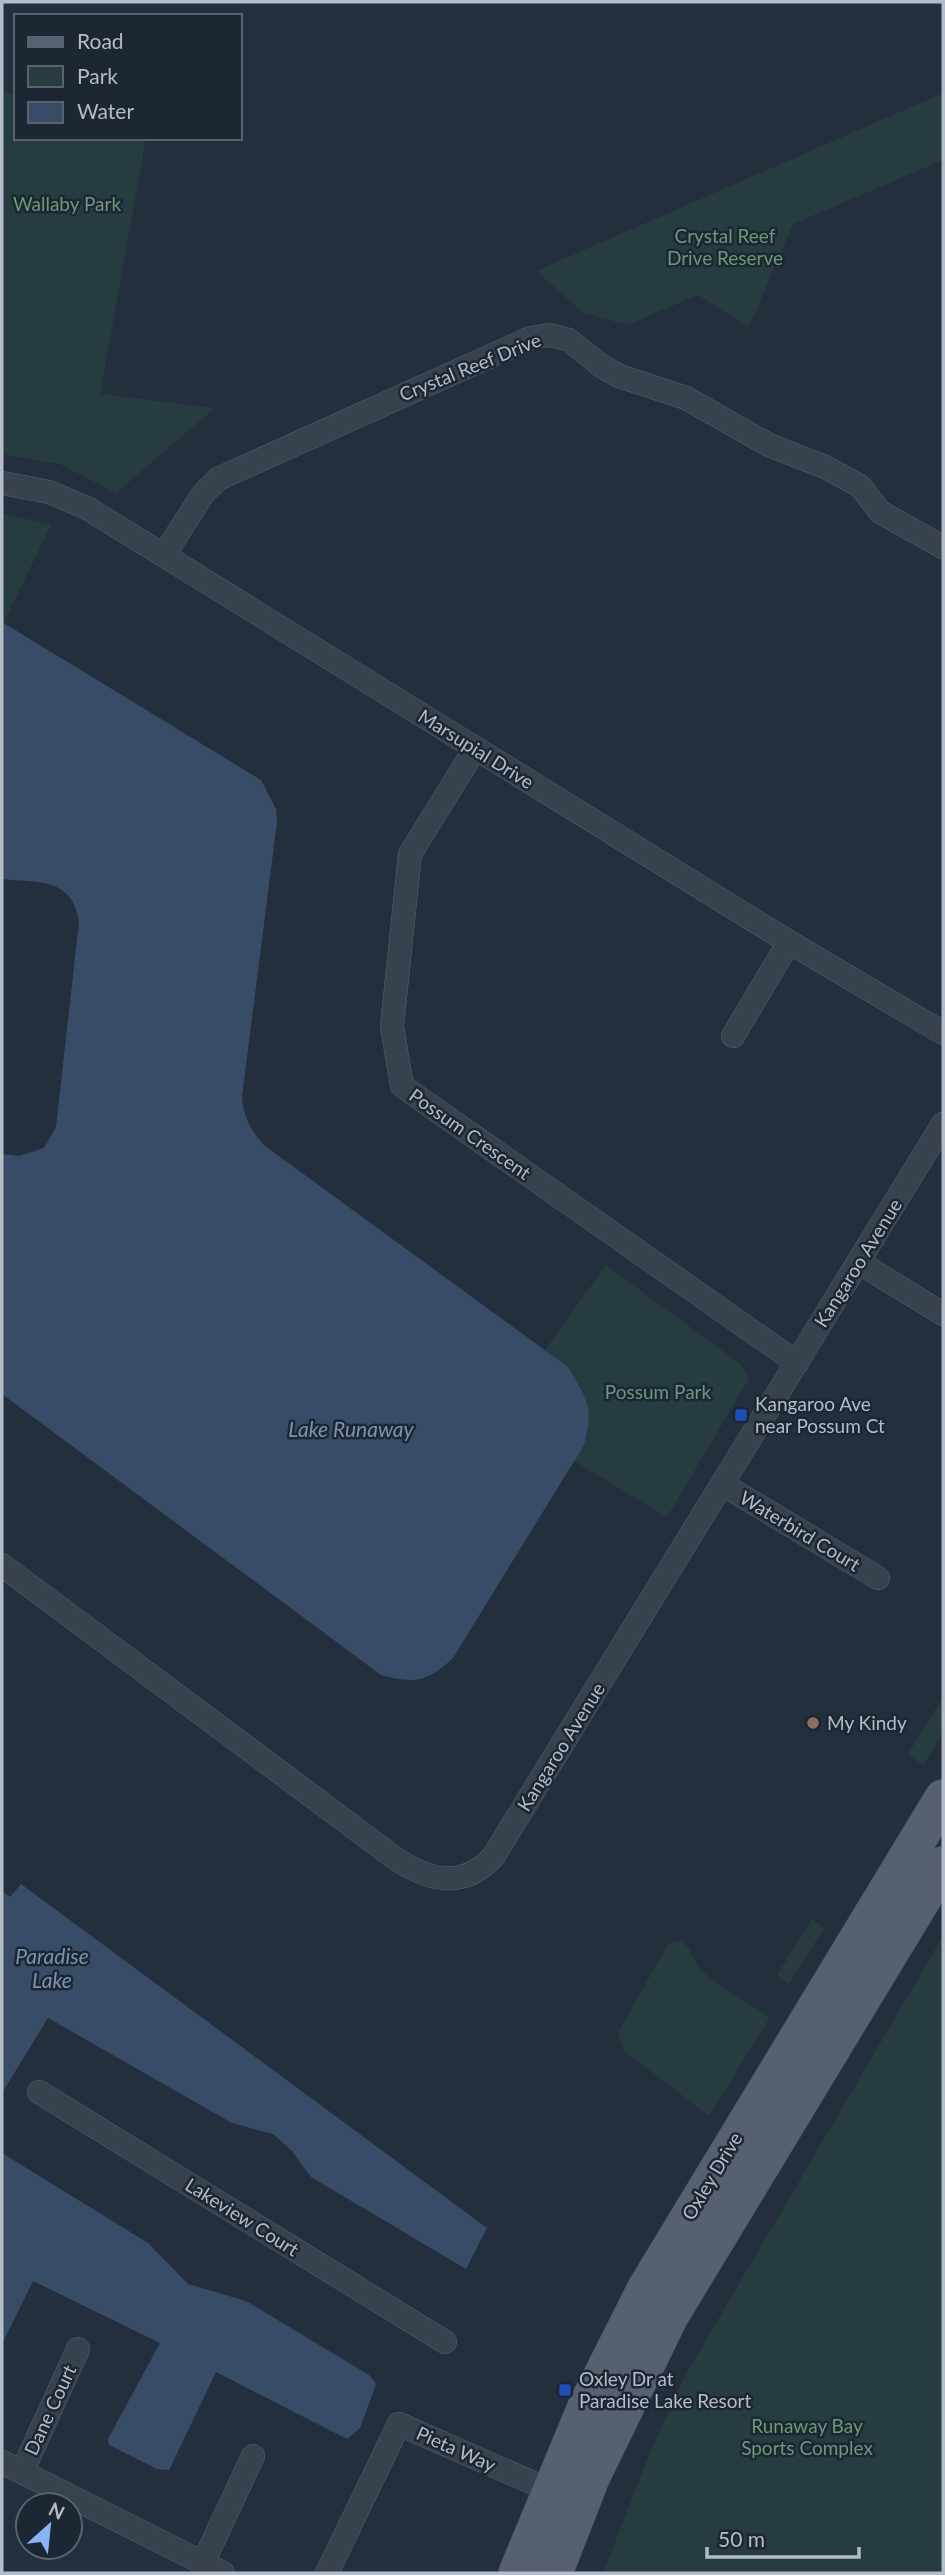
<svg xmlns="http://www.w3.org/2000/svg" width="945" height="2575" viewBox="0 0 945 2575" font-family="Lato,sans-serif">
<rect width="100%" height="100%" fill="#242f3e"/>
<path fill="#263c3f" d="M 2,92 L 16,94 L 16,138 L 146,138 L 100,394 L 215,408 L 116,493 L 60,464 L 2,454 Z
M 943,93 L 943,160 L 793,224 L 749,327 L 698,295 L 627,325 L 584,313 L 536,271 Z
M 2,513 L 51,525 L 4,622 L 2,622 Z
M 606,1265 L 740,1364 L 749,1379 L 667,1517 L 574,1461 C 603,1414 586,1381 545,1350 Z
M 943,1697 L 943,1732 L 923,1765 L 908,1754 Z
M 812,1919 L 824,1928 L 789,1984 L 777,1975 Z
M 943,1936 L 943,2573 L 603,2573 L 653,2445 L 685,2376 Z
M 678,1940 C 693,1946 691,1960 701,1970 C 721,1990 747,2002 770,2017 L 709,2116 L 624,2051 L 618,2033 L 668,1944 Z"/>
<path fill="#394c67" d="M 2,622 L 261,780 L 276,809 L 277,822 L 242,1096 C 243,1117 251,1131 265,1146 L 568,1367 C 588,1400 594,1407 584,1445 L 453,1658 C 427,1682 416,1684 381,1675 L 2,1394 L 2,1154 L 19,1156 L 44,1148 L 56,1127 L 79,922 C 73,877 38,883 2,879 Z
M 21,1884 L 487,2228 L 466,2269 L 311,2177 L 292,2151 L 273,2134 L 232,2123 L 48,2018 L 2,2093 L 2,1891 L 10,1897 Z
M 2,2153 L 148,2243 L 188,2284 L 246,2301 L 369,2375 L 376,2384 L 360,2428 L 347,2439 L 216,2372 L 169,2470 L 157,2469 L 109,2445 L 108,2439 L 160,2343 L 33,2281 L 2,2344 Z"/>
<g fill="none" stroke-linecap="round" stroke-linejoin="round">
<g stroke="#565f6c" stroke-width="24">
<path id="street" d="M 2,483 L 49,492 L 87,508 L 789,942 L 943,1033
M 164,555 L 203,494 L 218,479 L 531,338 L 550,335 L 569,340 L 600,365 L 619,376 L 686,398 L 769,445 L 825,467 L 860,486 L 880,512 L 943,547
M 475,749 L 410,854 L 392,1026 L 402,1086 L 797,1363
M 733,1036 L 789,942
M 858,1262 L 943,1314
M 722,1484 L 878,1578
M 2,1565 L 396,1859 C 430,1881 463,1889 493,1857 L 943,1124
M 39,2092 L 445,2342
M 2,2462 L 223,2573
M 22,2472 L 78,2349
M 203,2563 L 253,2456
M 327,2573 L 399,2424 L 549,2490"/>
</g>
<g stroke="#414a57" stroke-width="38">
<path id="primary" d="M 517,2573 L 586,2407 L 646,2288 L 943,1798
M 554,2573 L 591,2478 L 670,2316 L 943,1865"/>
</g>
<use href="#street" stroke="#38414e" stroke-width="23"/>
<use href="#primary" stroke="#56606e" stroke-width="37"/>
</g>
<g fill="#1a4fb4" stroke="#1d2633" stroke-width="2.5">
<rect x="734" y="1408" width="14" height="14" rx="3.5"/>
<rect x="558" y="2383" width="14" height="14" rx="3.5"/>
</g>
<circle fill="#8d6e63" stroke="#1d2633" stroke-width="2.5" cx="813" cy="1723" r="7"/>
<g text-anchor="middle" stroke-width="5" stroke-linejoin="round" paint-order="stroke">
<g font-size="19" fill="#6b9a76" stroke="#1d2633">
<text x="67" y="211">Wallaby Park</text>
<text x="725" y="243">Crystal Reef<tspan x="725" dy="22">Drive Reserve</tspan></text>
<text x="658" y="1399">Possum Park</text>
<text x="807" y="2433">Runaway Bay<tspan x="807" dy="22">Sports Complex</tspan></text>
</g>
<g font-size="19" fill="#b4bcc9" stroke="#1d2633">
<text transform="translate(470 367) rotate(-22)" y="7">Crystal Reef Drive</text>
<text transform="translate(476 749) rotate(32)" y="7">Marsupial Drive</text>
<text transform="translate(470 1134) rotate(35)" y="7">Possum Crescent</text>
<text transform="translate(858 1263) rotate(-58)" y="7">Kangaroo Avenue</text>
<text transform="translate(800 1531) rotate(31)" y="7">Waterbird Court</text>
<text transform="translate(561 1747) rotate(-58)" y="7">Kangaroo Avenue</text>
<text transform="translate(712 2176) rotate(-59)" y="7">Oxley Drive</text>
<text transform="translate(242 2217) rotate(32)" y="7">Lakeview Court</text>
<text transform="translate(50 2410) rotate(-65)" y="7">Dane Court</text>
<text transform="translate(456 2449) rotate(24)" y="7">Pieta Way</text>
</g>
<g font-size="19" fill="#b4bcc9" stroke="#1d2633" text-anchor="start">
<text x="755" y="1411">Kangaroo Ave<tspan x="755" dy="22">near Possum Ct</tspan></text>
<text x="827" y="1730">My Kindy</text>
<text x="579" y="2386">Oxley Dr at<tspan x="579" dy="22">Paradise Lake Resort</tspan></text>
</g>
<g font-size="21" font-style="italic" fill="#7c92b1" stroke="#1d2633">
<text x="351" y="1437">Lake Runaway</text>
<text x="52" y="1964">Paradise<tspan x="52" dy="24">Lake</tspan></text>
</g>
</g>
<rect width="945" height="2575" fill="none" stroke="#b4bcc9" stroke-width="7"/>
<rect x="14" y="14" width="228" height="126" fill="#1d2633" stroke="#59626f" stroke-width="2"/>
<rect x="28" y="37" width="35" height="10" fill="#56606e" stroke="#59626f" stroke-width="2"/>
<text x="77" y="49" font-size="21" fill="#b4bcc9">Road</text>
<rect x="28" y="66" width="35" height="21" fill="#263c3f" stroke="#59626f" stroke-width="2"/>
<text x="77" y="84" font-size="21" fill="#b4bcc9">Park</text>
<rect x="28" y="102" width="35" height="21" fill="#394c67" stroke="#59626f" stroke-width="2"/>
<text x="77" y="119" font-size="21" fill="#b4bcc9">Water</text>
<g transform="translate(49 2526) rotate(27)"><circle r="33" fill="#1d2633" stroke="#59626f" stroke-width="2"/>
<path d="M0-5L12 26L0 18L-12 26Z" fill="#8ab4f8"/>
<text y="-10" font-size="19" font-weight="bold" text-anchor="middle" fill="#b4bcc9">N</text>
</g>
<path d="M707 2547v10h152v-10" fill="none" stroke="#b4bcc9" stroke-width="3.5"/>
<text x="718" y="2547" font-size="21" fill="#b4bcc9" stroke="#1d2633" stroke-width="5" paint-order="stroke">50 m</text>
</svg>
